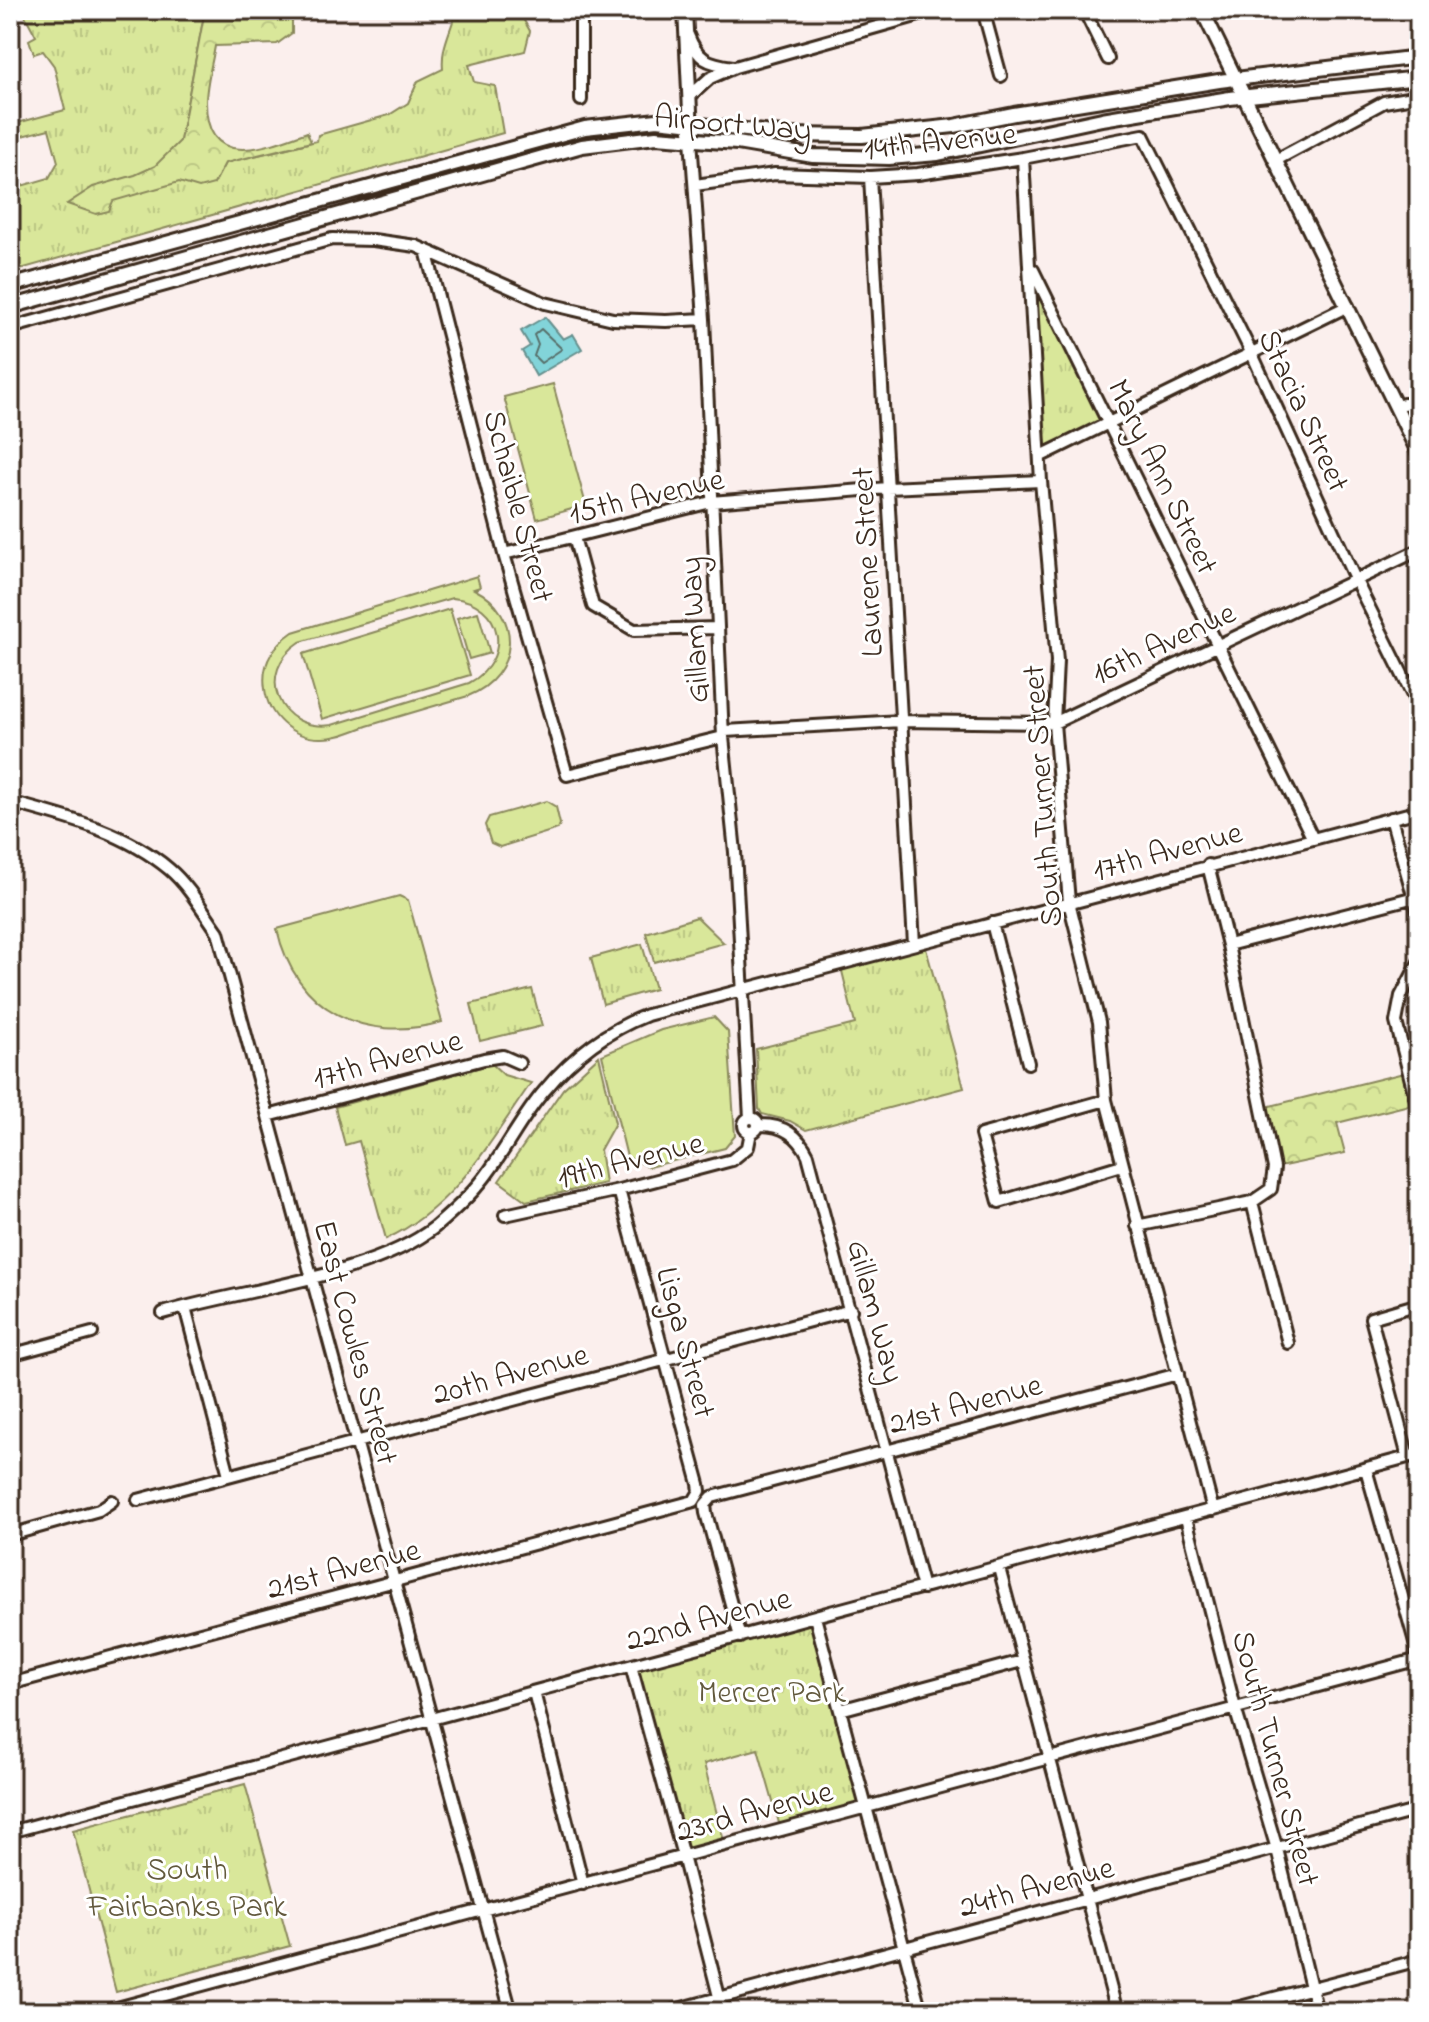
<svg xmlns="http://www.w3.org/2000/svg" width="1429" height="2022" viewBox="0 0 1429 2022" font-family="'Indie Flower',sans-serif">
<defs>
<pattern id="grass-tufts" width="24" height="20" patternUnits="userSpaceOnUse" patternTransform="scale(2)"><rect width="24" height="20" fill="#d9e79a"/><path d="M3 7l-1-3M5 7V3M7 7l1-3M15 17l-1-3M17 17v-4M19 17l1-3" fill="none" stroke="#bbc684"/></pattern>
<pattern id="forest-crowns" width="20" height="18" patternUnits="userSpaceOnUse" patternTransform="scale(2)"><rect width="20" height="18" fill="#d9e79a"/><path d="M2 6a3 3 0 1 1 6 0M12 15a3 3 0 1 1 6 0" fill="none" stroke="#bbc684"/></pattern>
</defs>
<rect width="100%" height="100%" fill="#fbefed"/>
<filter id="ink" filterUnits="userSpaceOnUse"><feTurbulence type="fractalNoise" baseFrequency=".0125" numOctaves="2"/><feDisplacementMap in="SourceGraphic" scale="16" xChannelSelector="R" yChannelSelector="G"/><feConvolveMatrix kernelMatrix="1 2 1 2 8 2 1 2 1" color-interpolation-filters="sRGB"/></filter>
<g filter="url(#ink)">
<path fill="url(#grass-tufts)" stroke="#8a885c" stroke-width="2" d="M 22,10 L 205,10 L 180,141 L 214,184 L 225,163 L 317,141 L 318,135 L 389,115 L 408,103 L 418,81 L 443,69 C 441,49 449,35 454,18 L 460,19 L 461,14 L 455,12 L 455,10 L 518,10 L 530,31 L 525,51 L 469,65 L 474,82 L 495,86 L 503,133 L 10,272 L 10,194 L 14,188 L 49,178 L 58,162 L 49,129 L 10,139 L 10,125 L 65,110 L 54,66 L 43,51 L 34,54 L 29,40 L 36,36 Z
M 1030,265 L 1109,423 L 1041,456 Z
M 697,917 L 724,943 L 654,962 L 646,933 Z
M 924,941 L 964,1088 L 806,1130 L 790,1121 L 762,1114 L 759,1109 L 756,1049 L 855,1024 L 840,963 Z
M 642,944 L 655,989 L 603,1004 L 591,958 Z
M 532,989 L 542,1026 L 480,1041 L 471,1004 Z
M 599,1056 L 615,1123 L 600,1150 L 605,1183 L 526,1201 L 499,1181 L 563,1089 Z
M 492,1064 L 504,1075 L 531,1083 C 489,1143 455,1207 386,1239 L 359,1141 L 345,1145 L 335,1107 Z
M 815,1617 L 867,1807 L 781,1830 L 758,1749 L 704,1764 L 725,1845 L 683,1856 L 631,1666 Z
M 245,1784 L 290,1946 L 116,1992 L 73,1830 Z"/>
<path fill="url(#forest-crowns)" stroke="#8a885c" stroke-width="2" d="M 205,10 L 291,10 L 292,13 L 292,33 L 277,44 L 215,46 C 212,64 206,84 206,102 C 206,171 264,148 307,132 L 311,142 L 225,163 L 214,184 L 199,188 L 179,182 L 113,201 L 109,211 L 96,214 L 67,204 L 93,187 L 135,175 L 155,166 L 180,141 Z
M 1408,1072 L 1417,1103 L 1337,1123 L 1345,1153 L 1274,1168 L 1262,1108 Z"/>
<path fill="#d9e79a" stroke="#8a885c" stroke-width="2" fill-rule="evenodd" d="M 553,384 L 586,505 L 537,519 L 504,397 Z
M 477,576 L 480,587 L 474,589 C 524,614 519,676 468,696 C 435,706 401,716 367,726 C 352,731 336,739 320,738 C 292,738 268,716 265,689 C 261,664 274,645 293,632 ZM 452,598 C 503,602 514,659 469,683 L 332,725 C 278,733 254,672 300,642 Z
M 450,609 L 470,675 L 322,719 L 303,654 Z
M 478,612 L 490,653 L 469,659 L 457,618 Z
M 546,801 L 556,807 L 560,824 L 558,829 L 500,847 L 491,843 L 485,825 L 489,817 Z
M 399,896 L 408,900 L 442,1022 C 364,1044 295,1010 277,929 Z
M 714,1017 L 728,1032 L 735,1136 L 725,1148 L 649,1167 L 627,1157 L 602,1055 L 661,1030 Z"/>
<path fill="#82d4d9" stroke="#66908e" stroke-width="2" d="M 545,317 L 563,339 L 573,334 L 582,349 L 536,376 L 522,351 L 530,346 L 521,331 Z"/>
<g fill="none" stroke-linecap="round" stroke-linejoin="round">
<path stroke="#576e69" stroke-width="2" d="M 541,329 L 562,349 L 541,363 L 534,356 L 538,345 L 534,335 Z"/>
<g stroke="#3b2a1e" stroke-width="16">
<path id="minor" d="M 983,10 L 1001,76
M 1084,10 L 1108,59
M 688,35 C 698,60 707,63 733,67
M 689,97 L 710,78 L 735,67 L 937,10
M 581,100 L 581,10
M 691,139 L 704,319 L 723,737 L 735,852 L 750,1118
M 1023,158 L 1041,481 L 1057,661 L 1054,723 L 1069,902 L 1099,1022 L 1106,1100 L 1213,1510
M 1276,160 L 1384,102 L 1419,96
M 870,177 L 914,944
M 695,185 L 775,174 L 870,177 L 918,174 L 1023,158 L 1143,135 L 1252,354 L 1355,579 L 1419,708
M 426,250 L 504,554 L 567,775 L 723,737
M 1033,270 L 1313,839
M 10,328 L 332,239 L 373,240 L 416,246 L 545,303 L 613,319 L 666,321 L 704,319
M 1396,406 L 1419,400
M 1041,456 L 1348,306
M 574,537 L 593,606 L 634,630 L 718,628
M 504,554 L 711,502 L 888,488 L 1041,481
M 725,731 L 901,721 L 1054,723 L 1419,550
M 10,802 C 65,817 124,831 169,869 C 189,886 203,911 218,932 L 511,2012
M 1391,818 L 1419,916
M 992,923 L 1028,1063
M 1228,945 L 1419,896
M 1419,962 L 1401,996 L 1396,1022 L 1419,1112
M 1106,1100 L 981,1135 L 999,1202 L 1122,1165
M 268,1116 L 484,1059 L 503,1056 L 519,1063
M744 1125a7 7 0 1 1 14 0a7 7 0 1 1-14 0Z
M 758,1125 C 781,1124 798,1134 808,1155 L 923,1588
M 1252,1202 L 1288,1343
M 505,1215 L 619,1190 L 732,1160 L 748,1147 L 751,1132
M 1137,1226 L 1252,1202 L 1271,1189 L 1274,1168 L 1228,945 L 1208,865
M 185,1307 L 229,1475
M 163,1313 C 242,1289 372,1277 435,1227 C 455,1210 475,1192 490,1170 C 509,1144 524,1114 545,1090 C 573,1056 606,1031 647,1015 L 1419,811
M 10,1355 L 92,1333
M 1408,1457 L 1371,1318 L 1419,1304
M 1366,1469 L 1419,1656
M 138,1500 L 851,1310
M 1186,1518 L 1235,1708 L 1277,1849 L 1317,2012
M 10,1535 L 99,1510 L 112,1501
M 999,1568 L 1117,2012
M 815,1617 L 921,2012
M 740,1637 L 706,1513 L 705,1505 L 712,1497 L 1178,1374
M 631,1666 L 683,1856 L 723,2012
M 10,1684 L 694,1501 L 700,1491 L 699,1484 L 619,1190
M 534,1692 L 583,1884
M 840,1710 L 1022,1661
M 10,1832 L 1419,1454
M 102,2012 L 1419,1659
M 667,2012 L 1419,1810
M 1221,2012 L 1419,1960"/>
</g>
<g stroke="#3b2a1e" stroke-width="18">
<path id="major" d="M 685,10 L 691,131
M 1202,10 L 1419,454
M 10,286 L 585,128 L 657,120 L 791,135 L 862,136 L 954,126 L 1014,114 L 1219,81 L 1419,57
M 10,307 L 582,146 L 656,137 L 737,143 L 813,156 L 889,158 L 938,154 L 1102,119 L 1230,98 L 1419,78"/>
</g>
<use href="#minor" stroke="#fff" stroke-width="10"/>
<use href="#major" stroke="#fff" stroke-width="12"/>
</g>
</g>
<g text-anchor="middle" stroke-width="6" stroke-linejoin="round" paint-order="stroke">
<g font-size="32" fill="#3b2a1e" stroke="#fff">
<text transform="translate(733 122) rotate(5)" y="11">Airport Way</text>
<text transform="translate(940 140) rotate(-6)" y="11">14th Avenue</text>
<text transform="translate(1305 410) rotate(65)" y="11">Stacia Street</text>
<text transform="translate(1164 476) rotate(64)" y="11">Mary Ann Street</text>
<text transform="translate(646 495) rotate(-13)" y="11">15th Avenue</text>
<text transform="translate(520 506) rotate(75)" y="11">Schaible Street</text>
<text transform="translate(866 562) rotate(-93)" y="11">Laurene Street</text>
<text transform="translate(693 630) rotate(-93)" y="11">Gillam Way</text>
<text transform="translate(1163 642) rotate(-25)" y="11">16th Avenue</text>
<text transform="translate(1041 796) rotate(-94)" y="11">South Turner Street</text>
<text transform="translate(1167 850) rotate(-15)" y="11">17th Avenue</text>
<text transform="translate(387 1058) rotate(-15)" y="11">17th Avenue</text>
<text transform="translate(630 1159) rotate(-14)" y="11">19th Avenue</text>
<text transform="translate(877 1311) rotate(75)" y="11">Gillam Way</text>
<text transform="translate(357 1342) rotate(75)" y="11">East Cowles Street</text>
<text transform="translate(687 1342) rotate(75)" y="11">Lisga Street</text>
<text transform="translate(510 1373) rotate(-15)" y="11">20th Avenue</text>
<text transform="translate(965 1403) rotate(-15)" y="11">21st Avenue</text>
<text transform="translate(343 1568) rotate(-15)" y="11">21st Avenue</text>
<text transform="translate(708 1618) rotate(-15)" y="11">22nd Avenue</text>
<text transform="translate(1277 1758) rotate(75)" y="11">South Turner Street</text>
<text transform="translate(754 1810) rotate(-15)" y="11">23rd Avenue</text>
<text transform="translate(1036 1886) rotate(-15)" y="11">24th Avenue</text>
</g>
<g font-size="32" fill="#62593d" stroke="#fff">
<text x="772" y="1702">Mercer Park</text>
<text x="187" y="1879">South<tspan x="187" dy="37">Fairbanks Park</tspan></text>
</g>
</g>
<rect width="1429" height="2022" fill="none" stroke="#fff" stroke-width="40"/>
<rect x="20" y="20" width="1389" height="1982" fill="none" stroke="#3b2a1e" stroke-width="3" filter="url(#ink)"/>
</svg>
